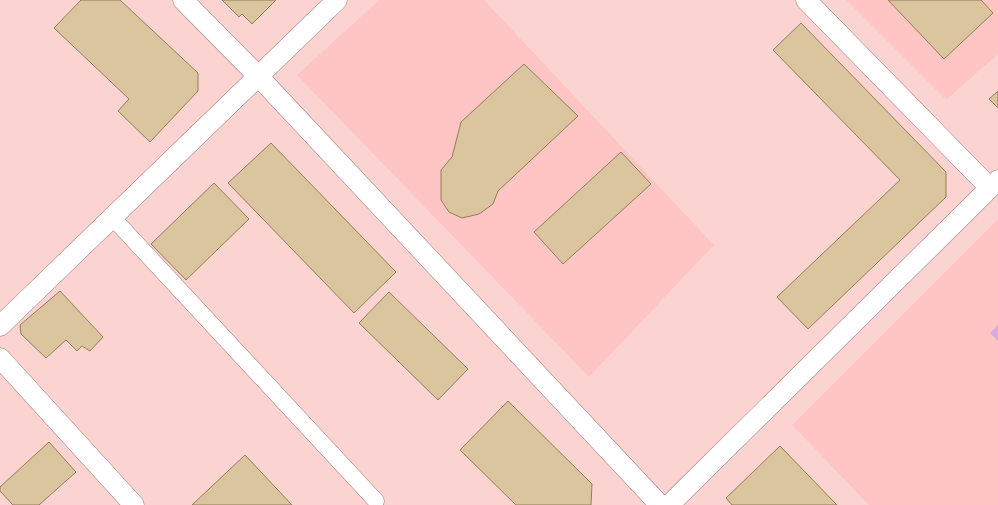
<svg xmlns="http://www.w3.org/2000/svg" width="998" height="505" viewBox="0 0 998 505" font-family="'IBM Plex Sans',sans-serif">
<rect width="100%" height="100%" fill="#fbd4d2"/>
<path fill="#ffc5c4" d="M 379,0 L 484,0 L 714,245 L 589,377 L 297,75 Z
M 846,0 L 998,0 L 998,54 L 946,100 Z
M 998,219 L 998,505 L 869,505 L 792,425 Z"/>
<path fill="#d8a9e2" d="M 998,325 L 998,341 L 990,333 Z"/>
<path fill="#dbc59f" stroke="#927d5a" d="M 81,0 L 120,0 L 198,73 L 198,91 L 150,142 L 118,111 L 129,99 L 54,28 Z
M 222,0 L 276,0 L 252,24 L 242,14 L 239,17 Z
M 888,0 L 981,0 L 993,13 L 944,59 Z
M 801,23 L 946,172 L 946,197 L 808,329 L 777,297 L 900,180 L 773,50 Z
M 524,64 L 578,116 L 498,191 L 493,204 L 479,214 L 462,218 L 449,212 L 441,200 L 441,170 L 452,157 L 461,122 Z
M 998,91 L 998,108 L 989,99 Z
M 271,143 L 396,272 L 354,313 L 228,183 Z
M 621,152 L 651,184 L 563,264 L 534,232 Z
M 214,183 L 249,219 L 186,280 L 151,244 Z
M 60,291 L 103,337 L 90,351 L 82,346 L 77,351 L 66,340 L 46,358 L 21,334 L 20,325 Z
M 389,292 L 468,369 L 438,400 L 359,323 Z
M 508,401 L 592,484 L 591,505 L 516,505 L 460,450 Z
M 49,442 L 76,472 L 39,505 L 13,505 L 0,491 L 0,487 Z
M 780,446 L 837,505 L 732,505 L 726,498 Z
M 245,455 L 292,505 L 192,505 Z"/>
<g fill="none" stroke-linecap="round" stroke-linejoin="round">
<g stroke="#a57877" stroke-width="17">
<path id="minor" d="M 112,217 L 376,501"/>
</g>
<g stroke="#a57877" stroke-width="21">
<path id="tertiary" d="M 183,0 L 258,76 L 660,505
M 806,0 L 990,188
M 0,326 L 337,0
M 0,358 L 134,505
M 669,505 L 998,180"/>
</g>
<use href="#minor" stroke="#fff" stroke-width="16"/>
<use href="#tertiary" stroke="#fff" stroke-width="20"/>
</g>
</svg>
